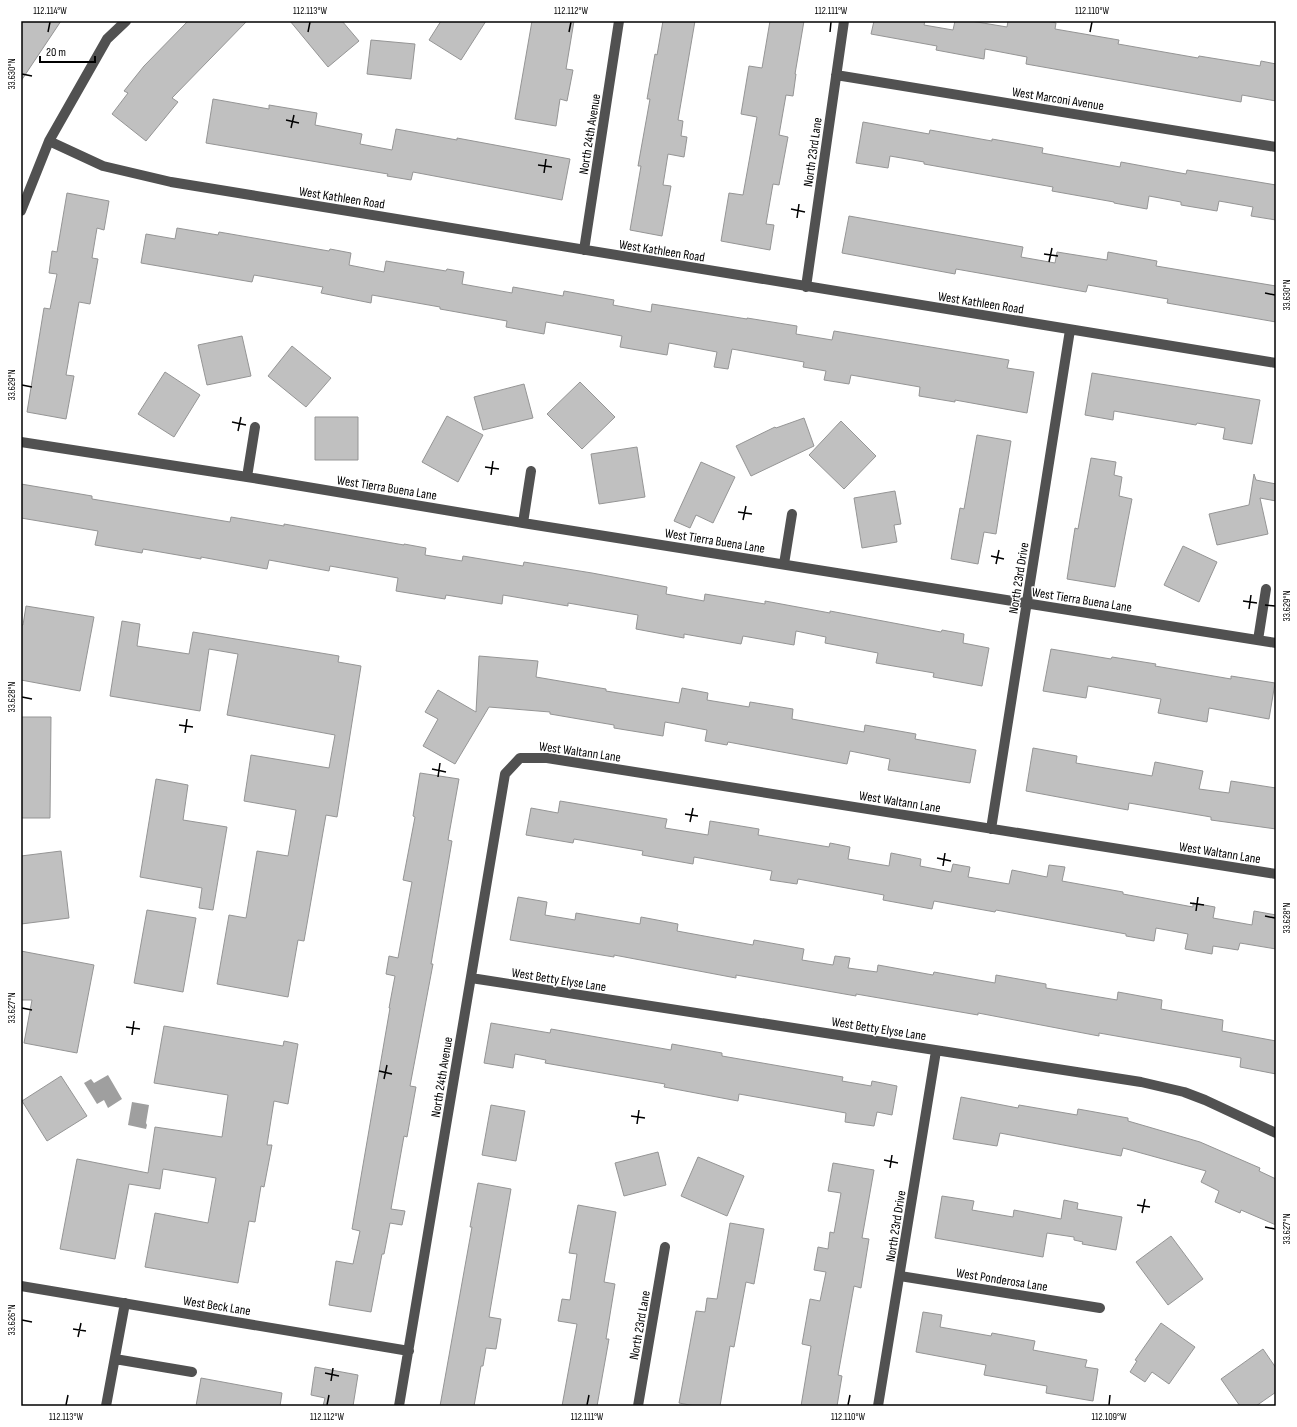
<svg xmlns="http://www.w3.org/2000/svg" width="1297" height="1427" viewBox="0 0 1297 1427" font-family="'Sofia Sans Condensed',sans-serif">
<rect width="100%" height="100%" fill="#fff"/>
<path fill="#9f9f9f" d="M 108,1075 L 122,1099 L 108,1108 L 104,1100 L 97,1104 L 84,1083 L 91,1079 L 94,1083 Z
M 132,1102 L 149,1105 L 146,1123 L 147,1125 L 146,1129 L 128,1125 Z"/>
<path fill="#c0c0c0" stroke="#959595" d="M 21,21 L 61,21 L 21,81 Z
M 188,21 L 247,21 L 172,98 L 178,102 L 146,141 L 112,114 L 128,93 L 124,91 L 144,66 Z
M 290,21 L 342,21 L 359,41 L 328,67 Z
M 441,21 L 486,21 L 461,60 L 429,40 Z
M 532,21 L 574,21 L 566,69 L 573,70 L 567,101 L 560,99 L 556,126 L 515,119 Z
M 663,21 L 695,21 L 678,120 L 683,121 L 681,136 L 687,137 L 684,157 L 668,154 L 663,185 L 671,186 L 662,236 L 630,230 L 641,166 L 638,166 L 650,99 L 647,99 L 655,54 L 657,55 Z
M 770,21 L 804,21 L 795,74 L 796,74 L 793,96 L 786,95 L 779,135 L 788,137 L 779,185 L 773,184 L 766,224 L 774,225 L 770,250 L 721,241 L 729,193 L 743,195 L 757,117 L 741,114 L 749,66 L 762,68 Z
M 874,21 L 925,21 L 924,25 L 953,30 L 955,21 L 971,21 L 1007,27 L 1008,21 L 1047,21 L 1056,23 L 1055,29 L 1119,40 L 1118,44 L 1198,58 L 1199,56 L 1260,66 L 1261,61 L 1276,64 L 1276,101 L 1242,95 L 1241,102 L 1026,64 L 1027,57 L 985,49 L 984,59 L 936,50 L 937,46 L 871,34 Z
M 371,40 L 415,44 L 411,79 L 367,74 Z
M 213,99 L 269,109 L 269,105 L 317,113 L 315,125 L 362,134 L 360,144 L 392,150 L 396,129 L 457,140 L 457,138 L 570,159 L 562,200 L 413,172 L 411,180 L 387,176 L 388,174 L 206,143 Z
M 863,122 L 929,134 L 930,130 L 992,141 L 992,139 L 1043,148 L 1042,153 L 1120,167 L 1121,162 L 1186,174 L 1187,170 L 1276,185 L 1276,220 L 1251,216 L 1253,207 L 1219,201 L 1217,211 L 1181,205 L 1181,202 L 1149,196 L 1147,209 L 1114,203 L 1114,202 L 1052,191 L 1053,187 L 924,164 L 924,162 L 890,156 L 888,168 L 856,163 Z
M 67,193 L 109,201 L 104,230 L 97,228 L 92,258 L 98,259 L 90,304 L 79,302 L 66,375 L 74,376 L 66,419 L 27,412 L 44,308 L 50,309 L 57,274 L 49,273 L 52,251 L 57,252 Z
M 849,216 L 1023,247 L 1021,257 L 1055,263 L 1057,252 L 1107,260 L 1108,252 L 1157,261 L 1156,266 L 1276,286 L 1276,322 L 1167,303 L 1168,299 L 1088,285 L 1086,292 L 956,269 L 955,274 L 842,253 Z
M 177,228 L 218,235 L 219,232 L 329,251 L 330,249 L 351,253 L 349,265 L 384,272 L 386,261 L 446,271 L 447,269 L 464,272 L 462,284 L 512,293 L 513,287 L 563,296 L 564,291 L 614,300 L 613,305 L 651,312 L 652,304 L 747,319 L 747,318 L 797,326 L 796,334 L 832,340 L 834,331 L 1009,360 L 1007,368 L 1034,372 L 1027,413 L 955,400 L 955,402 L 919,396 L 920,387 L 851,375 L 849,384 L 824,380 L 826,371 L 803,367 L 804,362 L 732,349 L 728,369 L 714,367 L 717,352 L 669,343 L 667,355 L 620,347 L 622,336 L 546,322 L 544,334 L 506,327 L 507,321 L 440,309 L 440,307 L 372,295 L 371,303 L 321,293 L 323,287 L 254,275 L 252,282 L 141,263 L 146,234 L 175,239 Z
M 242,336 L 251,376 L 207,385 L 198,345 Z
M 292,346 L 331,378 L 306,407 L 268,376 Z
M 165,372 L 200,395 L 174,437 L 138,414 Z
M 1092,373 L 1260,400 L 1252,444 L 1223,439 L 1225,428 L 1197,423 L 1196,425 L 1114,411 L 1113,420 L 1085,415 Z
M 580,382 L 615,417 L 582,449 L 547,414 Z
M 524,384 L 533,418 L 483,430 L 474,397 Z
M 447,416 L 483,435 L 458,482 L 422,462 Z
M 315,417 L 358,417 L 358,460 L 315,460 Z
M 804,418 L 814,446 L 751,476 L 736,446 L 775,427 L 776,428 Z
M 841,421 L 876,456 L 844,489 L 809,455 Z
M 977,435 L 1011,441 L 996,534 L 984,532 L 978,564 L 951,559 L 960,508 L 964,509 Z
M 637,447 L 645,497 L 599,504 L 591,454 Z
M 1091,458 L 1116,462 L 1114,475 L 1122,477 L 1119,496 L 1132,499 L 1115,587 L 1067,579 L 1075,528 L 1078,529 Z
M 701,462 L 735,477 L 713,523 L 696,515 L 690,528 L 674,521 Z
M 1254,474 L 1256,480 L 1276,484 L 1276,501 L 1260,498 L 1268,534 L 1217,545 L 1209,514 L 1249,505 Z
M 21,484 L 92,496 L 92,499 L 230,522 L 231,517 L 284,526 L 284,524 L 404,545 L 404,544 L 426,548 L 425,555 L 462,561 L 463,556 L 523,566 L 524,562 L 592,573 L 667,587 L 666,594 L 704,601 L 705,594 L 765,604 L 765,601 L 830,613 L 830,611 L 941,632 L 942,630 L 964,634 L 963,643 L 989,648 L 982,686 L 933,677 L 934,673 L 876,663 L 878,653 L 825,643 L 826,637 L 796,631 L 794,645 L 743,636 L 741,644 L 684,634 L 684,638 L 636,629 L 638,615 L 568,603 L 568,606 L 503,595 L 502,604 L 446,595 L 445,599 L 396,591 L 398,578 L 330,566 L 329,571 L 269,560 L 267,569 L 201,557 L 201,559 L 143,549 L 142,553 L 95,545 L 98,531 L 21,518 Z
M 895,491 L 901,524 L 894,525 L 897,542 L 862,548 L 854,498 Z
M 1183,546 L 1217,562 L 1199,602 L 1164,585 Z
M 26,606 L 94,617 L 80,691 L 21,680 L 21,625 L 23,625 Z
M 122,621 L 140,624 L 137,646 L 189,654 L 193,632 L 339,656 L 338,662 L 361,666 L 337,817 L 326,815 L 304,941 L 298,940 L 288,997 L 217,984 L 229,915 L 246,918 L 257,851 L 288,856 L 296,810 L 244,801 L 251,755 L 329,768 L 335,735 L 227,715 L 238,654 L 209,649 L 200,711 L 110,696 Z
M 1051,649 L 1111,659 L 1112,657 L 1156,664 L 1155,666 L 1231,679 L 1231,676 L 1275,683 L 1269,719 L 1209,708 L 1207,722 L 1158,713 L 1161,699 L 1088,686 L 1086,698 L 1043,691 Z
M 479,656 L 538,661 L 536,677 L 606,689 L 606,691 L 679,703 L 682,688 L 708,693 L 707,700 L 749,707 L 750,702 L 793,709 L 792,719 L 864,732 L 865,725 L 916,734 L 915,739 L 976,750 L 970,783 L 888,770 L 890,759 L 850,751 L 847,764 L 728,742 L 727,745 L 705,741 L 707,730 L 665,722 L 663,736 L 614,728 L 614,725 L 550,714 L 550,712 L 489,707 L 455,764 L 423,746 L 438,719 L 425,712 L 438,690 L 476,712 Z
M 21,717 L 51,717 L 50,818 L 21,818 Z
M 1033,748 L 1077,756 L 1076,763 L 1152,776 L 1155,762 L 1203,771 L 1199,789 L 1229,793 L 1231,781 L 1276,788 L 1276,829 L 1211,820 L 1211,817 L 1129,803 L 1128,810 L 1026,791 Z
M 420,773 L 459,779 L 448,840 L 452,841 L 431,964 L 433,964 L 410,1086 L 416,1087 L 407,1137 L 404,1136 L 391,1209 L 405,1211 L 402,1225 L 390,1223 L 384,1254 L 382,1254 L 371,1312 L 329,1305 L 336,1261 L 353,1264 L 360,1231 L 352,1229 L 390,1008 L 389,1008 L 395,976 L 386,974 L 389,956 L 398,958 L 412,882 L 403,880 L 415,817 L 413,816 Z
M 156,779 L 188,785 L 183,820 L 227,827 L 213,910 L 199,908 L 202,888 L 140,877 Z
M 560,801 L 667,819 L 665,828 L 708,835 L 710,821 L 759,829 L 758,835 L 829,847 L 830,843 L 850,847 L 848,859 L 889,866 L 891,853 L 921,859 L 920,866 L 951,872 L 953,864 L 970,867 L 968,877 L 1009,884 L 1012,870 L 1047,877 L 1049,865 L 1065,867 L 1062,881 L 1123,892 L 1123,894 L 1193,907 L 1193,903 L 1215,907 L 1213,918 L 1252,925 L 1254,911 L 1276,915 L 1276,949 L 1240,943 L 1238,950 L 1213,946 L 1212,954 L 1185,949 L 1188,934 L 1156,928 L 1154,941 L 1126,936 L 1126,934 L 996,910 L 995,912 L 934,901 L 932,909 L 883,900 L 884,895 L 798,879 L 797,884 L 770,880 L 772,871 L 694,857 L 693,864 L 642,855 L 643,851 L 574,839 L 573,843 L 526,835 L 531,808 L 558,813 Z
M 61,851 L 69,918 L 21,924 L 21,856 Z
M 518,897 L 547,902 L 545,915 L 575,920 L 576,913 L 640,924 L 641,917 L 678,924 L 677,931 L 753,945 L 754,940 L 804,949 L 802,960 L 833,965 L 835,956 L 850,958 L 848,968 L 877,972 L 878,965 L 933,975 L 934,972 L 995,983 L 996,975 L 1046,984 L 1046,988 L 1117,1000 L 1118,992 L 1162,1000 L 1161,1009 L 1223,1020 L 1222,1031 L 1276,1041 L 1276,1074 L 1240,1067 L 1241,1058 L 1099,1033 L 1099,1036 L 978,1013 L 978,1015 L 856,994 L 856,996 L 736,975 L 736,978 L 614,955 L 614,957 L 510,940 Z
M 147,910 L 196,918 L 183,992 L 134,983 Z
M 21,951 L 94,965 L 77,1053 L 24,1043 L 32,1000 L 21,1000 Z
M 491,1023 L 550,1033 L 551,1029 L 671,1050 L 672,1044 L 722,1053 L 722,1056 L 843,1077 L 842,1081 L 871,1086 L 872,1081 L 897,1086 L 892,1115 L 877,1112 L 874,1126 L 845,1122 L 846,1113 L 739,1094 L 738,1101 L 664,1087 L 665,1084 L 545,1063 L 546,1060 L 515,1054 L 513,1068 L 484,1063 Z
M 164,1026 L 283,1046 L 284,1041 L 298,1044 L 288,1104 L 274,1101 L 267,1145 L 272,1145 L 269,1161 L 264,1187 L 261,1186 L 255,1222 L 249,1221 L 238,1283 L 145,1267 L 155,1213 L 208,1223 L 216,1178 L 163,1169 L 160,1189 L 129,1184 L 115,1259 L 60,1249 L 77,1159 L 148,1173 L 155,1127 L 222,1137 L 228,1095 L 154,1083 Z
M 61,1076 L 87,1116 L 47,1141 L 22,1101 Z
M 961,1097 L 1018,1108 L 1019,1105 L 1077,1115 L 1078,1109 L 1128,1118 L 1128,1121 L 1200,1142 L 1260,1168 L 1259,1171 L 1276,1179 L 1276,1225 L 1241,1210 L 1240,1213 L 1215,1202 L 1219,1191 L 1201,1182 L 1206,1171 L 1123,1148 L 1121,1156 L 1000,1133 L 997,1146 L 953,1139 Z
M 491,1105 L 525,1111 L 516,1161 L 482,1155 Z
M 658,1152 L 666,1185 L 624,1196 L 615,1163 Z
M 698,1157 L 744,1176 L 727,1216 L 681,1196 Z
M 833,1163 L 874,1170 L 862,1238 L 869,1239 L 861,1288 L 854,1286 L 838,1375 L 842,1376 L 837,1406 L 801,1406 L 811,1346 L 802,1344 L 810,1299 L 820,1301 L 826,1272 L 814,1270 L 818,1247 L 828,1249 L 830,1232 L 834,1233 L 841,1193 L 828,1191 Z
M 478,1183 L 511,1189 L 489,1317 L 501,1319 L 496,1349 L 486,1348 L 483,1366 L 481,1366 L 474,1406 L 440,1406 L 472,1227 L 470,1227 Z
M 942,1196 L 974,1201 L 972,1210 L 1013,1217 L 1014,1210 L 1061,1219 L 1064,1200 L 1078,1203 L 1077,1209 L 1122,1217 L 1116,1250 L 1082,1244 L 1083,1242 L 1074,1240 L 1074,1237 L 1047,1233 L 1043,1257 L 935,1238 Z
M 578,1205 L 616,1212 L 604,1282 L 615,1284 L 606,1339 L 609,1339 L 597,1406 L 562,1406 L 577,1324 L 558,1321 L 562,1299 L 570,1300 L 577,1254 L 569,1253 Z
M 730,1223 L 764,1229 L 754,1284 L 746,1282 L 734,1347 L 730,1346 L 720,1406 L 695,1406 L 679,1403 L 696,1311 L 705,1312 L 707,1298 L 717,1299 Z
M 1171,1236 L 1203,1279 L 1168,1305 L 1136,1262 Z
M 923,1312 L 942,1315 L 940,1327 L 991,1336 L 992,1333 L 1035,1341 L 1033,1350 L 1087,1360 L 1085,1367 L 1098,1369 L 1093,1401 L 1046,1393 L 1047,1386 L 984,1375 L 986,1365 L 916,1352 Z
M 1161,1323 L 1195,1347 L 1169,1384 L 1152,1372 L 1145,1382 L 1130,1372 L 1137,1361 L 1135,1360 Z
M 1263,1349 L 1276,1368 L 1276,1392 L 1256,1406 L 1240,1406 L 1221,1379 Z
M 315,1367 L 358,1375 L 353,1406 L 323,1406 L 325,1398 L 311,1395 Z
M 201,1378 L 282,1393 L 280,1406 L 196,1406 Z"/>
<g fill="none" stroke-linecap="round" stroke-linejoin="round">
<path stroke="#515151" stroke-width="10" d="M 836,75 L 1276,147
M 49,141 L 103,166 L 171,182 L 1276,363
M 21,211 L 49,141 L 107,39 L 126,21
M 584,250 L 619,21
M 806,287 L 844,21
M 21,442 L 247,477 L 523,523 L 1276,643
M 247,477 L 255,427
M 523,523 L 531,471
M 784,564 L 792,514
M 1258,640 L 1266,589
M 991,829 L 1070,330
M 471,978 L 1141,1082 L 1184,1092 L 1205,1100 L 1276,1133
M 900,1276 L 1100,1308
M 21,1286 L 409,1351
M 115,1359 L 192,1372
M 106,1406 L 125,1303
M 399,1406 L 505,774 L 520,758 L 547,758 L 1276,874
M 638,1406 L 665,1247
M 878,1406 L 936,1051"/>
</g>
<path fill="none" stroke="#000" stroke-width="1.5" d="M 48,32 L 50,22M 308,32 L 310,22M 569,32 L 571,22M 830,32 L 831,22M 1090,32 L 1092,22M 22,74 L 32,76M 286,120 L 299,123M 291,128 L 294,115M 538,165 L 552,167M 544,173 L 546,159M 791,209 L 805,212M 797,218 L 799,204M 1044,254 L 1058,256M 1049,262 L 1052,248M 1265,293 L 1275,295M 22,385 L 32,387M 232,422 L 246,425M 238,431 L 241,417M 485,467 L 499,469M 491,475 L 493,461M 738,512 L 752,514M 743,520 L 746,506M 991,556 L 1004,559M 996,564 L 999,550M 1243,601 L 1257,603M 1265,605 L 1275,606M 1249,609 L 1251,595M 22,697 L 32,699M 179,725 L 193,727M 185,733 L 187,719M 432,769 L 446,772M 438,777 L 440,763M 685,814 L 698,816M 690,822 L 693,808M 937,858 L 951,861M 943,866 L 945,853M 1190,903 L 1204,905M 1196,911 L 1198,897M 1265,916 L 1275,918M 22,1008 L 32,1010M 126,1027 L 140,1029M 132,1035 L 134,1021M 379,1071 L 392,1074M 384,1079 L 387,1065M 631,1116 L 645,1118M 637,1124 L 639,1110M 884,1160 L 898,1163M 890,1168 L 892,1155M 1137,1205 L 1150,1207M 1142,1213 L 1145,1199M 1265,1227 L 1275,1229M 22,1320 L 32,1322M 73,1329 L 86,1331M 78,1337 L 81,1323M 325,1373 L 339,1376M 331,1381 L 333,1368M 66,1405 L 68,1395M 327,1405 L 329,1395M 587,1405 L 589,1395M 848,1405 L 850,1395M 1109,1405 L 1110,1395"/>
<g text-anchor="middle" stroke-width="3" stroke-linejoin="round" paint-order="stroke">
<g font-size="13" fill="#000" stroke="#fff">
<text transform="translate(1058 98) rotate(9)" y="5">West Marconi Avenue</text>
<text transform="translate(589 134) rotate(-81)" y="5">North 24th Avenue</text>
<text transform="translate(812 152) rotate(-82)" y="5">North 23rd Lane</text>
<text transform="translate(342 197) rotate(9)" y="5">West Kathleen Road</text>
<text transform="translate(662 250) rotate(9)" y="5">West Kathleen Road</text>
<text transform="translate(981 302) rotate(9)" y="5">West Kathleen Road</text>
<text transform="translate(387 487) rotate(9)" y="5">West Tierra Buena Lane</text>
<text transform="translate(715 540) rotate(9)" y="5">West Tierra Buena Lane</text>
<text transform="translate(1018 578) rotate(-81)" y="5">North 23rd Drive</text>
<text transform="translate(1082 599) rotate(9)" y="5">West Tierra Buena Lane</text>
<text transform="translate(580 751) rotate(8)" y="5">West Waltann Lane</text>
<text transform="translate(900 801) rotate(9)" y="5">West Waltann Lane</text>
<text transform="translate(1220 852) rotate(9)" y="5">West Waltann Lane</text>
<text transform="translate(559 979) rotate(9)" y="5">West Betty Elyse Lane</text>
<text transform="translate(879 1028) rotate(9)" y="5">West Betty Elyse Lane</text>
<text transform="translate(441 1077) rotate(-81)" y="5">North 24th Avenue</text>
<text transform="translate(895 1226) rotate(-81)" y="5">North 23rd Drive</text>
<text transform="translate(1002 1279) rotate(9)" y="5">West Ponderosa Lane</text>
<text transform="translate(217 1305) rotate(9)" y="5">West Beck Lane</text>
<text transform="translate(639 1325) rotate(-80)" y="5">North 23rd Lane</text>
</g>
</g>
<rect width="1297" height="1427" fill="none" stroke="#ffffff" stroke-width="44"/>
<path d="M40 56v6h55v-6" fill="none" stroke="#000000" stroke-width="2"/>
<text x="46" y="56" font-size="12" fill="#000000" stroke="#ffffff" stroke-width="3" paint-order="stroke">20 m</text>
<rect x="22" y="22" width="1253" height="1383" fill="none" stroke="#000" stroke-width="1.5"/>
<g font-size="10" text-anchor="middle" fill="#000">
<text x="50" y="14">112.114°W</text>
<text x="310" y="14">112.113°W</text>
<text x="571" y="14">112.112°W</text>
<text x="831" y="14">112.111°W</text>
<text x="1092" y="14">112.110°W</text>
<text transform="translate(11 74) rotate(-90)" y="4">33.630°N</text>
<text transform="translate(1286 295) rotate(-90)" y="4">33.630°N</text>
<text transform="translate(11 385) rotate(-90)" y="4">33.629°N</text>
<text transform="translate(1286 606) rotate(-90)" y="4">33.629°N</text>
<text transform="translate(11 697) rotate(-90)" y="4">33.628°N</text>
<text transform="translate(1286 918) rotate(-90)" y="4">33.628°N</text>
<text transform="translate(11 1008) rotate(-90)" y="4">33.627°N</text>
<text transform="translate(1286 1229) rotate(-90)" y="4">33.627°N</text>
<text transform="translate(11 1320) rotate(-90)" y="4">33.626°N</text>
<text x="66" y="1420">112.113°W</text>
<text x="327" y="1420">112.112°W</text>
<text x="587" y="1420">112.111°W</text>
<text x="848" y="1420">112.110°W</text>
<text x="1109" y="1420">112.109°W</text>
</g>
</svg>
